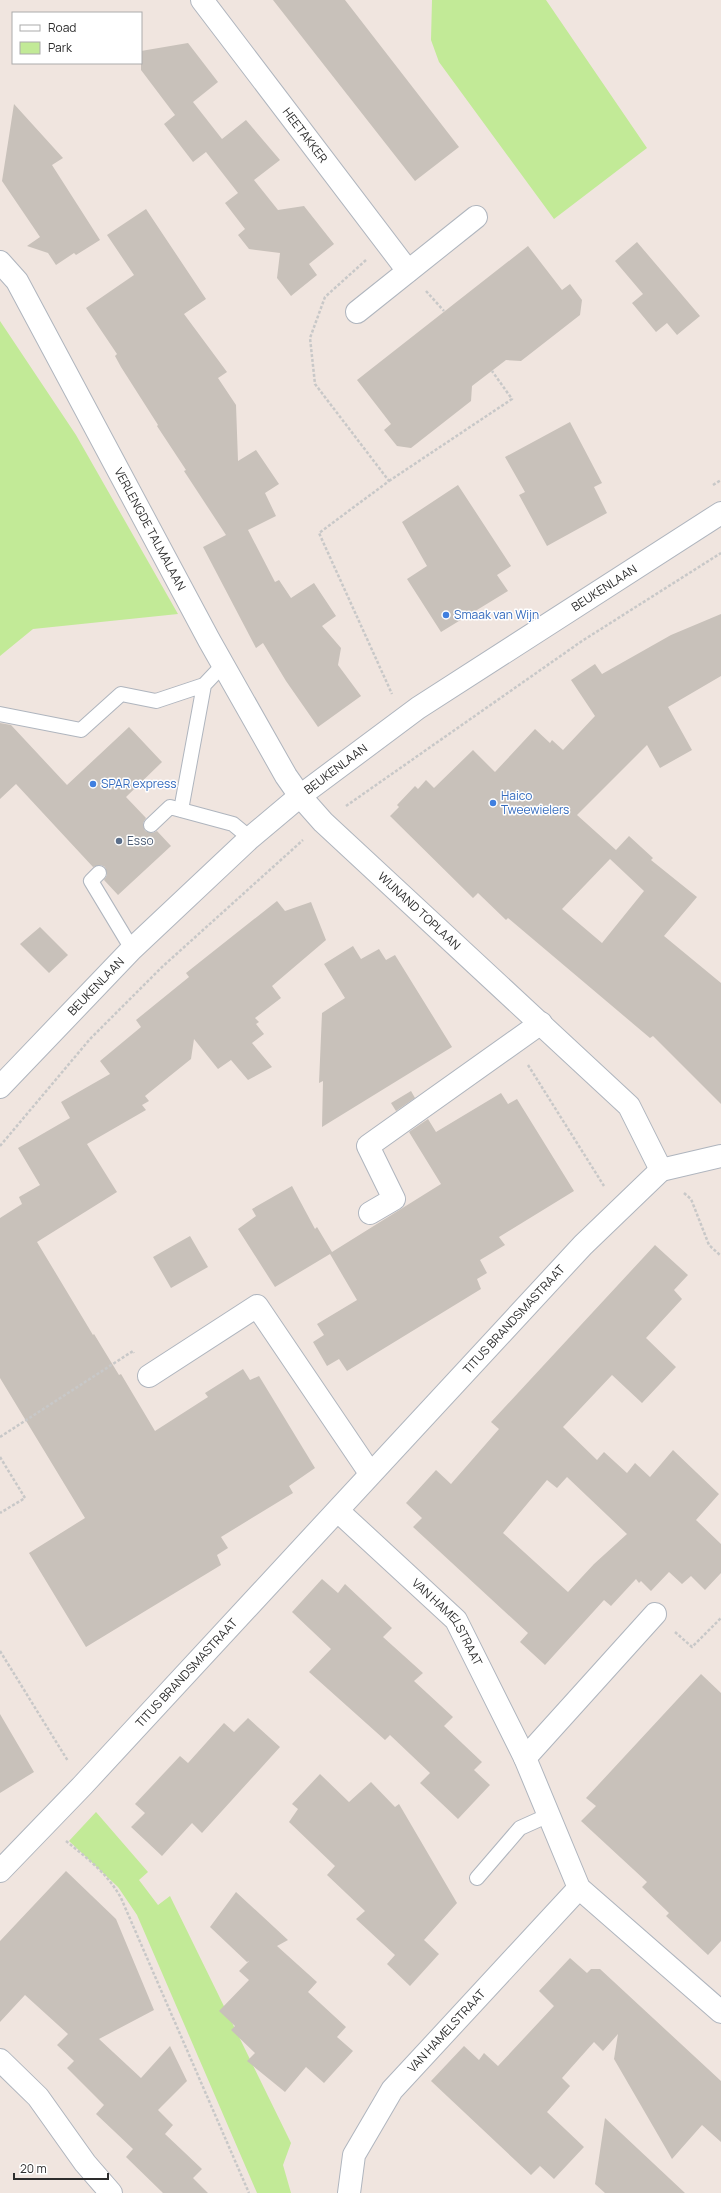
<svg xmlns="http://www.w3.org/2000/svg" width="721" height="2193" viewBox="0 0 721 2193" font-family="Manrope,sans-serif">
<rect width="100%" height="100%" fill="#f0e5df"/>
<path fill="#c2ea97" d="M 432,0 L 546,0 L 647,148 L 554,219 L 439,62 L 431,40 Z
M 0,321 L 76,435 L 178,614 L 33,629 L 0,656 Z
M 96,1812 L 148,1872 L 139,1880 L 158,1905 L 170,1896 L 291,2143 L 283,2165 L 291,2193 L 257,2193 L 137,1915 L 118,1887 L 69,1841 Z"/>
<path fill="#c8c1ba" fill-rule="evenodd" d="M 273,0 L 345,0 L 459,147 L 415,181 Z
M 188,43 L 218,82 L 193,102 L 222,139 L 246,120 L 280,160 L 254,180 L 278,210 L 304,206 L 334,244 L 309,264 L 317,275 L 291,296 L 277,278 L 280,253 L 249,249 L 238,235 L 245,229 L 225,203 L 238,193 L 206,152 L 193,162 L 183,149 L 164,124 L 175,115 L 141,70 L 141,51 Z
M 14,104 L 63,158 L 52,165 L 100,240 L 76,255 L 74,253 L 56,265 L 48,253 L 27,246 L 40,237 L 2,181 Z
M 146,209 L 206,299 L 184,314 L 227,372 L 218,378 L 236,405 L 238,461 L 256,450 L 279,484 L 265,493 L 276,516 L 248,530 L 275,582 L 279,580 L 291,598 L 314,583 L 336,616 L 322,626 L 341,648 L 338,665 L 361,696 L 318,727 L 286,681 L 263,643 L 256,648 L 203,547 L 226,535 L 184,471 L 186,470 L 157,426 L 158,425 L 121,367 L 115,356 L 117,354 L 86,308 L 134,275 L 107,235 Z
M 637,242 L 700,316 L 677,335 L 667,323 L 656,332 L 632,303 L 643,294 L 615,261 Z
M 528,246 L 562,290 L 570,284 L 582,300 L 580,315 L 521,361 L 506,360 L 472,386 L 471,401 L 411,448 L 397,446 L 384,430 L 391,424 L 357,380 Z
M 570,422 L 602,483 L 594,487 L 607,513 L 547,546 L 519,495 L 525,492 L 505,457 Z
M 458,485 L 511,566 L 497,575 L 508,591 L 441,632 L 407,579 L 427,566 L 402,522 Z
M 721,614 L 721,676 L 668,707 L 692,750 L 660,768 L 647,745 L 577,815 L 616,850 L 629,836 L 653,858 L 651,860 L 697,897 L 664,936 L 721,983 L 721,1104 L 653,1036 L 650,1038 L 508,918 L 506,920 L 478,893 L 473,898 L 390,816 L 399,807 L 397,805 L 415,786 L 418,789 L 426,780 L 434,788 L 473,750 L 495,772 L 535,729 L 550,743 L 552,740 L 563,750 L 595,716 L 571,680 L 595,664 L 602,674 L 671,635 ZM 610,859 L 644,891 L 602,943 L 562,909 Z
M 0,723 L 11,725 L 67,785 L 129,727 L 162,762 L 126,797 L 146,818 L 143,823 L 145,831 L 153,833 L 157,831 L 171,846 L 118,895 L 104,880 L 107,875 L 105,867 L 101,865 L 93,867 L 16,784 L 0,799 Z
M 277,901 L 285,911 L 311,902 L 326,940 L 272,986 L 281,998 L 255,1018 L 259,1022 L 256,1024 L 264,1034 L 252,1043 L 272,1067 L 248,1080 L 231,1060 L 218,1069 L 194,1039 L 191,1059 L 145,1096 L 149,1101 L 142,1105 L 146,1110 L 87,1144 L 117,1192 L 37,1242 L 93,1335 L 94,1334 L 119,1375 L 121,1374 L 155,1431 L 208,1397 L 205,1393 L 243,1369 L 250,1380 L 259,1376 L 315,1468 L 289,1486 L 293,1493 L 221,1537 L 228,1548 L 217,1555 L 221,1565 L 86,1647 L 29,1553 L 85,1518 L 0,1378 L 0,1218 L 22,1204 L 19,1197 L 40,1185 L 18,1148 L 70,1118 L 61,1102 L 110,1074 L 100,1061 L 141,1027 L 136,1020 L 189,977 L 186,973 Z
M 40,927 L 68,955 L 49,973 L 20,944 Z
M 353,946 L 361,959 L 379,949 L 386,960 L 395,955 L 452,1047 L 322,1127 L 323,1081 L 319,1083 L 322,1013 L 345,998 L 324,964 Z
M 411,1091 L 415,1098 L 396,1111 L 391,1103 Z
M 501,1093 L 508,1104 L 517,1099 L 574,1191 L 499,1237 L 505,1245 L 480,1260 L 487,1273 L 477,1279 L 481,1289 L 347,1371 L 339,1359 L 327,1366 L 313,1342 L 324,1335 L 317,1324 L 357,1300 L 330,1254 L 275,1287 L 238,1229 L 256,1216 L 252,1209 L 292,1186 L 315,1229 L 317,1227 L 332,1252 L 441,1184 L 409,1132 L 428,1119 L 436,1132 Z
M 190,1236 L 208,1267 L 171,1288 L 153,1257 Z
M 655,1245 L 688,1275 L 674,1290 L 682,1299 L 646,1338 L 676,1367 L 642,1403 L 612,1375 L 563,1427 L 597,1460 L 604,1452 L 627,1473 L 635,1463 L 650,1477 L 673,1450 L 719,1494 L 696,1520 L 721,1544 L 721,1573 L 705,1590 L 691,1576 L 682,1584 L 669,1572 L 651,1591 L 641,1581 L 639,1583 L 636,1579 L 611,1606 L 604,1600 L 545,1665 L 520,1642 L 528,1633 L 413,1527 L 422,1518 L 406,1503 L 436,1470 L 451,1484 L 499,1429 L 491,1422 ZM 567,1477 L 627,1534 L 594,1564 L 568,1592 L 503,1533 L 547,1480 L 557,1488 Z
M 322,1579 L 338,1593 L 345,1584 L 392,1628 L 383,1637 L 423,1673 L 414,1681 L 453,1717 L 444,1726 L 482,1762 L 474,1770 L 490,1785 L 458,1819 L 420,1783 L 430,1773 L 390,1735 L 385,1740 L 309,1672 L 331,1649 L 292,1612 Z
M 701,1674 L 721,1693 L 721,1941 L 708,1955 L 666,1916 L 669,1913 L 642,1887 L 647,1882 L 581,1821 L 596,1806 L 586,1798 Z
M 0,1714 L 34,1772 L 0,1793 Z
M 248,1718 L 280,1747 L 202,1833 L 192,1823 L 162,1856 L 131,1827 L 145,1813 L 135,1804 L 180,1756 L 188,1763 L 224,1723 L 234,1732 Z
M 320,1774 L 349,1802 L 371,1782 L 395,1807 L 399,1804 L 457,1903 L 424,1940 L 439,1954 L 410,1986 L 387,1964 L 395,1955 L 356,1919 L 365,1911 L 327,1875 L 335,1866 L 289,1822 L 298,1809 L 292,1804 Z
M 66,1871 L 116,1919 L 154,2010 L 99,2039 L 141,2078 L 170,2046 L 187,2081 L 158,2110 L 173,2125 L 165,2134 L 202,2169 L 193,2178 L 208,2193 L 163,2193 L 126,2157 L 133,2149 L 96,2114 L 104,2105 L 67,2068 L 74,2061 L 57,2045 L 68,2034 L 25,1995 L 0,2022 L 0,1941 Z
M 236,1892 L 288,1940 L 277,1946 L 317,1982 L 308,1992 L 346,2027 L 337,2037 L 353,2051 L 324,2083 L 306,2067 L 285,2092 L 247,2061 L 255,2053 L 231,2030 L 235,2026 L 219,2011 L 249,1980 L 239,1971 L 249,1961 L 247,1962 L 210,1927 Z
M 570,1958 L 587,1973 L 591,1969 L 600,1969 L 721,2081 L 721,2142 L 702,2125 L 672,2159 L 614,2059 L 618,2034 L 603,2051 L 594,2042 L 562,2078 L 570,2086 L 547,2112 L 584,2147 L 554,2179 L 540,2166 L 531,2175 L 431,2081 L 464,2046 L 479,2060 L 484,2053 L 498,2066 L 554,2006 L 539,1991 Z
M 605,2118 L 685,2193 L 605,2193 L 595,2184 Z"/>
<g fill="none" stroke-linecap="round" stroke-linejoin="round">
<g stroke="#afb5be" stroke-width="16">
<path id="service" d="M 0,714 L 81,730 L 121,694 L 156,701 L 204,685
M 181,810 L 204,685 L 223,665
M 151,825 L 170,807 L 233,824 L 250,838
M 99,873 L 91,881 L 132,949
M 477,1878 L 520,1828 L 549,1815"/>
</g>
<g stroke="#afb5be" stroke-width="24">
<g id="minor">
<path id="s1" d="M 202,0 L 408,271"/>
<path id="s2" d="M 0,262 L 17,281 L 209,640 L 286,776 L 300,796 L 323,822 L 629,1106 L 661,1170"/>
<path d="M 357,312 L 476,217"/>
<path d="M 661,1170 L 721,1156"/>
<path d="M 370,1213 L 394,1199 L 368,1146 L 541,1023"/>
<path d="M 149,1376 L 257,1306 L 370,1473"/>
<path id="s3" d="M 338,1511 L 456,1620 L 525,1758 L 579,1888 L 721,2012"/>
<path d="M 525,1758 L 655,1614"/>
<path id="s4" d="M 0,1871 L 83,1785 L 583,1245 L 661,1170"/>
<path d="M 0,2060 L 38,2097 L 85,2163 L 111,2193"/>
<path id="s5" d="M 349,2193 L 354,2155 L 392,2090 L 579,1888"/>
</g>
</g>
<g stroke="#afb5be" stroke-width="24">
<g id="tertiary">
<path id="s6" d="M 0,1087 L 132,949 L 250,838 L 300,796 L 418,708 L 721,513"/>
</g>
</g>
<path stroke="#c8c8c8" stroke-width="2.5" stroke-dasharray="3 2" stroke-linecap="butt" d="M 366,260 L 325,297 L 310,338 L 315,384 L 389,481 L 319,533 L 392,694
M 426,291 L 444,311
M 389,481 L 512,399 L 492,371
M 713,485 L 721,480
M 346,806 L 582,641 L 721,553
M 528,1065 L 604,1186
M 0,1146 L 90,1039 L 162,967 L 303,840
M 684,1193 L 691,1199 L 709,1245 L 721,1256
M 0,1437 L 133,1351 L 134,1353
M 0,1457 L 25,1498 L 0,1513
M 675,1632 L 692,1647 L 721,1618
M 0,1651 L 68,1761
M 66,1841 C 87,1858 108,1874 121,1898 L 249,2193"/>
<use href="#service" stroke="#fff" stroke-width="14"/>
<use href="#minor" stroke="#fff" stroke-width="22"/>
<use href="#tertiary" stroke="#fff" stroke-width="22"/>
</g>
<g fill="#3f7fe0" stroke="#fff" stroke-width="1.5">
<circle cx="446" cy="615" r="4"/>
<circle cx="93" cy="784" r="4"/>
<circle cx="493" cy="803" r="4"/>
</g>
<circle fill="#5c6f8a" stroke="#fff" stroke-width="1.5" cx="119" cy="841" r="4"/>
<g text-anchor="middle" stroke-width="3" stroke-linejoin="round" paint-order="stroke">
<g font-size="12" fill="#2d2d2d" stroke="#fff">
<text dy="4" stroke="none"><textPath href="#s1" startOffset="170">HEETAKKER</textPath></text>
<text dy="4" stroke="none"><textPath href="#s2" startOffset="307">VERLENGDE TALMALAAN</textPath></text>
<text dy="4" stroke="none"><textPath href="#s6" startOffset="787">BEUKENLAAN</textPath></text>
<text dy="4" stroke="none"><textPath href="#s6" startOffset="463">BEUKENLAAN</textPath></text>
<text dy="4" stroke="none"><textPath href="#s2" startOffset="779">WIJNAND TOPLAAN</textPath></text>
<text dy="4" stroke="none"><textPath href="#s6" startOffset="139">BEUKENLAAN</textPath></text>
<text dy="4" stroke="none"><textPath href="#s4" startOffset="754">TITUS BRANDSMASTRAAT</textPath></text>
<text dy="4" stroke="none"><textPath href="#s3" startOffset="157">VAN HAMELSTRAAT</textPath></text>
<text dy="4" stroke="none"><textPath href="#s4" startOffset="272">TITUS BRANDSMASTRAAT</textPath></text>
<text dy="4" stroke="none"><textPath href="#s5" startOffset="194">VAN HAMELSTRAAT</textPath></text>
</g>
<g font-size="12" fill="#366cbe" stroke="#fff" text-anchor="start">
<text x="454" y="619">Smaak van Wijn</text>
<text x="101" y="788">SPAR express</text>
<text x="501" y="800">Haico<tspan x="501" dy="14">Tweewielers</tspan></text>
</g>
<g font-size="12" fill="#4e5e75" stroke="#fff" text-anchor="start">
<text x="127" y="845">Esso</text>
</g>
</g>
<rect x="12" y="12" width="130" height="52" fill="#ffffff" stroke="#ababab"/>
<rect x="20" y="25" width="20" height="6" fill="#ffffff" stroke="#ababab"/>
<text x="48" y="32" font-size="12" fill="#2d2d2d">Road</text>
<rect x="20" y="42" width="20" height="12" fill="#c2ea97" stroke="#ababab"/>
<text x="48" y="52" font-size="12" fill="#2d2d2d">Park</text>
<path d="M14 2173v6h94v-6" fill="none" stroke="#2d2d2d" stroke-width="2"/>
<text x="20" y="2173" font-size="12" fill="#2d2d2d" stroke="#ffffff" stroke-width="3" paint-order="stroke">20 m</text>
</svg>
